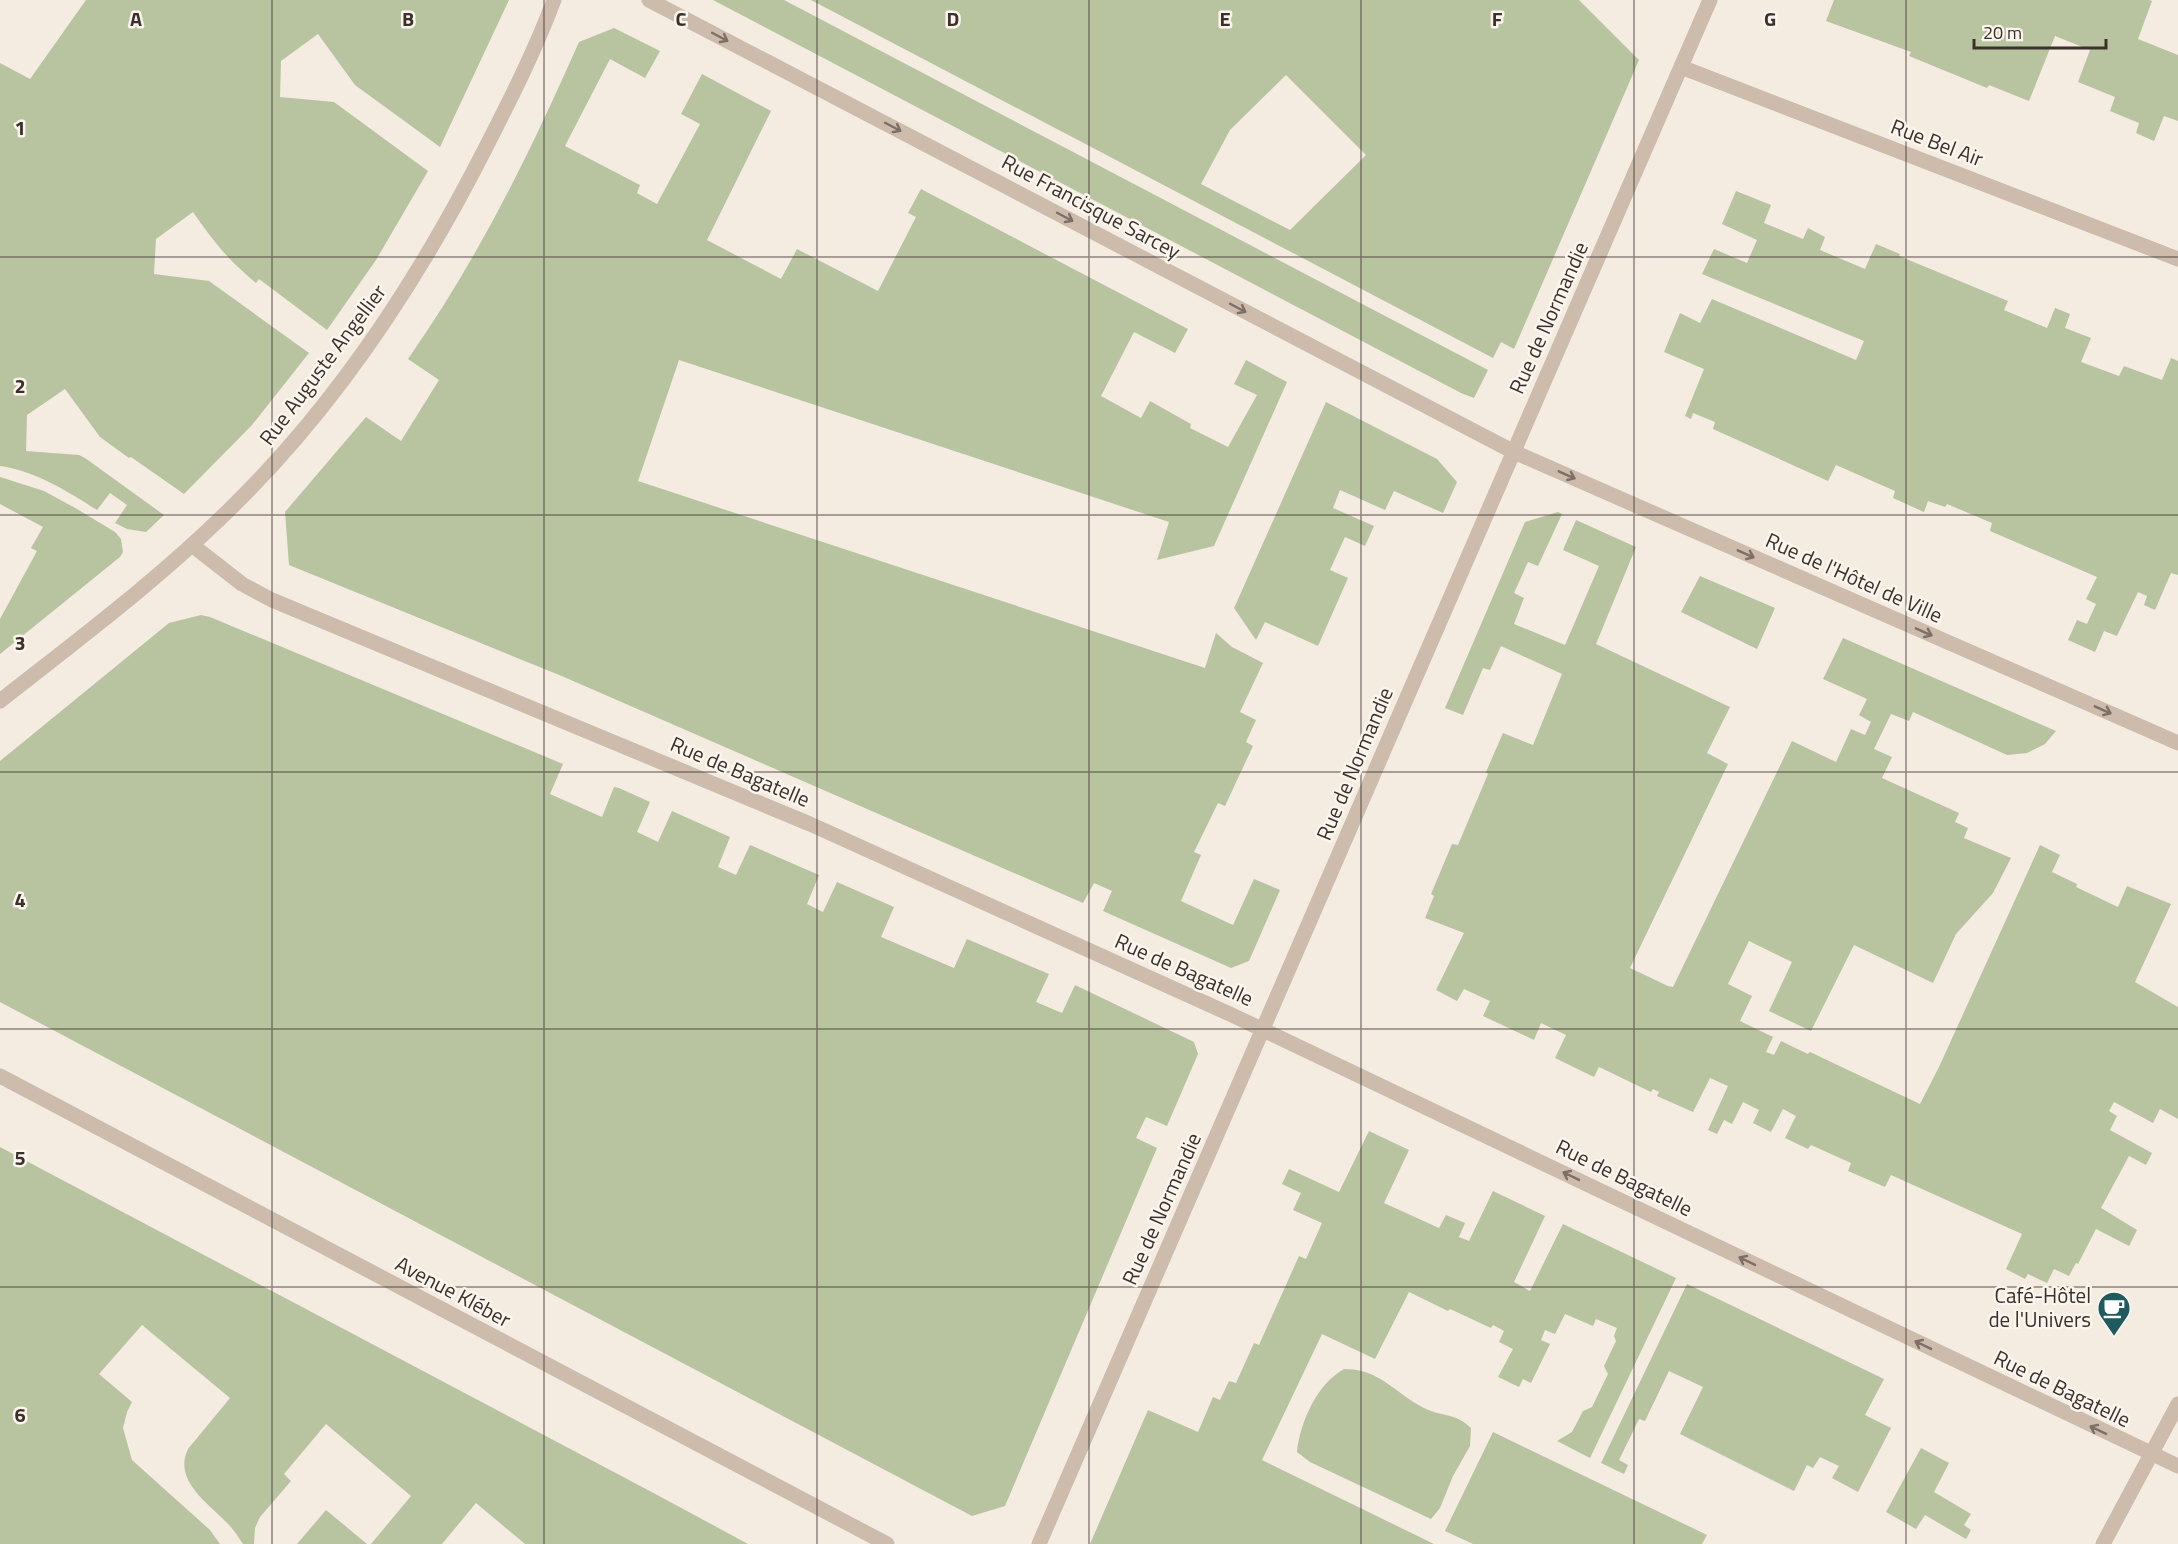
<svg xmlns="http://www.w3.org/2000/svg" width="2178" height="1544" viewBox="0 0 2178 1544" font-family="'Titillium Web',sans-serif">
<rect width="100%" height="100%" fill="#f4ebe1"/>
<path fill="#b8c4a0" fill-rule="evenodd" d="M 86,0 L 509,0 L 440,147 L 355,85 L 318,34 L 281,61 L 280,97 L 334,102 L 428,171 L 376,260 L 327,330 L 259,279 L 256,283 C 228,260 213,241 193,212 L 156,239 L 154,274 L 209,281 L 309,353 L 252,425 L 184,494 L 131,457 L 129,458 L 100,437 L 65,389 L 27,415 L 26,451 L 79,455 L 85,458 L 164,515 L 146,532 L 127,529 L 115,523 L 127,505 L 110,493 L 97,510 C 67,491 35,471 0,466 L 0,63 L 30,79 Z
M 713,0 L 784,0 L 1488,370 L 1474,398 L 1461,393 Z
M 811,0 L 1579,0 L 1639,60 L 1514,349 L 1501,342 L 1493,358 ZM 1286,75 L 1366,155 L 1290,230 L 1201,184 L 1230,130 Z
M 1834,0 L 2149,0 L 2152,1 L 2138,39 L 2178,55 L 2178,121 L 2164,116 L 2154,141 L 2136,133 L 2139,123 L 2110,111 L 2115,97 L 2078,82 L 2090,50 L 2055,36 L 2029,101 L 1989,85 L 1987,88 L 1909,56 L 1911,52 L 1826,21 Z
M 614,28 L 660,51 L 645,78 L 610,59 L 565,146 L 640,185 L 637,193 L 657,204 L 700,124 L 681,114 L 702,74 L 771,111 L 707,240 L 781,279 L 797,249 L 878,291 L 916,217 L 908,213 L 921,189 L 1188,329 L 1175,353 L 1134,332 L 1101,396 L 1141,418 L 1150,401 L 1191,424 L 1190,428 L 1228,447 L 1257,395 L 1234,384 L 1246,360 L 1287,382 L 1214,546 L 1157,560 L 1169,522 L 679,360 L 638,481 L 1205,668 L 1216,633 L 1232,647 L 1263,663 L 1240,712 L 1256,720 L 1246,742 L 1253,746 L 1225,806 L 1218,803 L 1194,852 L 1201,855 L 1181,901 L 1233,925 L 1254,879 L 1280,890 L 1249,961 L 1231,968 L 1103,911 L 1112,891 L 1094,883 L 1083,903 L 564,677 L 289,565 L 285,512 L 366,417 L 401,441 L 439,380 L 408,359 C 479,257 529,155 579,42 Z
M 1736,191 L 1771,205 L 1764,223 L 1803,239 L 1808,228 L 1825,237 L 1820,250 L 1865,269 L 1876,244 L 1900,254 L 1899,256 L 2008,301 L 2004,310 L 2047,328 L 2055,308 L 2070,314 L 2065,328 L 2091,338 L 2081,362 L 2119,376 L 2124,366 L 2162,380 L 2171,358 L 2178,361 L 2178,575 L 2171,573 L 2155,610 L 2144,605 L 2147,596 L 2138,592 L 2117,636 L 2104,631 L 2095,652 L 2068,640 L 2077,620 L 2087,624 L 2096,604 L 2086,599 L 2097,577 L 1990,531 L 1992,523 L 1947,504 L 1945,507 L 1928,501 L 1924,512 L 1893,498 L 1895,491 L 1836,465 L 1828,481 L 1713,429 L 1715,422 L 1693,413 L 1691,419 L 1685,416 L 1704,369 L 1664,352 L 1680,313 L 1700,323 L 1712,299 L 1856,360 L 1864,341 L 1702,274 L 1714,249 L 1747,263 L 1757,240 L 1722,224 Z
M 1326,402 L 1437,459 L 1457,482 L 1443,513 L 1394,491 L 1385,510 L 1340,490 L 1333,508 L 1374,526 L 1365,546 L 1345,537 L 1330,570 L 1348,578 L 1318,646 L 1265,622 L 1256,640 L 1234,608 L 1235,606 Z
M 0,477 L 44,491 L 77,509 L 115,532 L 121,539 L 123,552 L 120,557 L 0,654 L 0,619 L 37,551 L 31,548 L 43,527 L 0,504 Z
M 1558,512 L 1562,514 L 1538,566 L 1528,562 L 1514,593 L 1524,598 L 1514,624 L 1565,645 L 1599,566 L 1563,550 L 1576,520 L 1636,547 L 1596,644 L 1730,707 L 1707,753 L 1728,764 L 1630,968 L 1668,986 L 1673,987 L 1792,741 L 1836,762 L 1851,729 L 1865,735 L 1871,722 L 1859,715 L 1867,699 L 1823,679 L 1843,638 L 2056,731 L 2045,744 L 2027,753 L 2007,755 L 1913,712 L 1909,721 L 1891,714 L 1874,749 L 1892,757 L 1882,778 L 1959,813 L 1955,822 L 1968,828 L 1964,838 L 2011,858 L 1993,893 L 1956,934 L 1933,983 L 1854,945 L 1811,1031 L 1769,1011 L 1792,962 L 1749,941 L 1728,984 L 1752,996 L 1740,1021 L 1773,1037 L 1766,1052 L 1774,1055 L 1781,1041 L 1808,1054 L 1810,1052 L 1920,1104 L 1939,1067 L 2040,845 L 2060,855 L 2052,872 L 2077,884 L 2076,887 L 2118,907 L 2127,886 L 2171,904 L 2135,982 L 2178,1007 L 2178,1119 L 2160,1109 L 2153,1123 L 2114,1102 L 2109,1111 L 2117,1116 L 2110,1130 L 2152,1153 L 2146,1165 L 2129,1156 L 2101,1208 L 2137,1230 L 2129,1246 L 2096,1229 L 2078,1264 L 2076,1263 L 2069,1276 L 2054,1269 L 2047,1283 L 2028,1274 L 2025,1279 L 2006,1269 L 2022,1234 L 1891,1175 L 1885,1187 L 1848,1171 L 1851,1163 L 1811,1145 L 1808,1149 L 1785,1138 L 1796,1116 L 1783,1109 L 1771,1132 L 1753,1123 L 1759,1110 L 1743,1102 L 1732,1124 L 1724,1120 L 1717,1134 L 1708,1130 L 1728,1086 L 1710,1078 L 1693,1112 L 1657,1096 L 1659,1092 L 1653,1089 L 1651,1092 L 1599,1067 L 1594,1077 L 1555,1058 L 1566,1035 L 1541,1023 L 1534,1040 L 1483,1016 L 1490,1001 L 1464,989 L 1457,1001 L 1436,990 L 1464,933 L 1425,918 L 1434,896 L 1431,894 L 1452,844 L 1458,845 L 1488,774 L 1486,772 L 1503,733 L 1533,745 L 1562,674 L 1501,646 L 1490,670 L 1483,668 L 1463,715 L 1445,708 L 1525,522 Z
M 1700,576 L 1775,608 L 1757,649 L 1681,612 Z
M 201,615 L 210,617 L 563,764 L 550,794 L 602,817 L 614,787 L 619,788 L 650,802 L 637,832 L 658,842 L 672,811 L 730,837 L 718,867 L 736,875 L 750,845 L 819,875 L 807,904 L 823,912 L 837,882 L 894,907 L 881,937 L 954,968 L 967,939 L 1049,974 L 1036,1002 L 1062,1013 L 1075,985 L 1194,1042 L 1198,1054 L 1167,1126 L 1146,1117 L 1136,1138 L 1157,1148 L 1005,1506 L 972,1516 L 0,1002 L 0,761 L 169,623 Z
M 1369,1131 L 1409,1150 L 1384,1203 L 1439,1228 L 1446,1215 L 1465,1223 L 1459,1237 L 1469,1241 L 1493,1191 L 1545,1216 L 1514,1282 L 1530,1291 L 1563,1224 L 1676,1278 L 1590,1458 L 1557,1441 L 1572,1432 L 1583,1411 L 1592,1407 L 1608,1374 L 1604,1366 L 1616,1341 L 1614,1336 L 1617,1328 L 1596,1319 L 1593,1326 L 1565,1314 L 1555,1334 L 1545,1330 L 1541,1340 L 1550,1344 L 1531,1383 L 1523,1379 L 1519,1387 L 1498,1377 L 1513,1349 L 1499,1342 L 1504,1331 L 1493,1325 L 1491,1328 L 1450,1309 L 1448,1311 L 1409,1292 L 1375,1359 L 1322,1334 L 1262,1460 L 1434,1544 L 1090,1544 L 1148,1410 L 1198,1432 L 1213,1397 L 1220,1400 L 1229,1381 L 1236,1383 L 1254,1343 L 1259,1345 L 1299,1256 L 1306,1259 L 1322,1223 L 1293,1210 L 1301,1193 L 1282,1184 L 1289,1169 L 1339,1192 Z
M 0,1147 L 661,1497 L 748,1544 L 525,1544 L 476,1503 L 442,1544 L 371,1544 L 411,1496 L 326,1424 L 284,1474 L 291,1481 L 260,1517 L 255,1528 L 254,1544 L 243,1544 C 238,1537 233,1528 226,1522 C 207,1502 173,1480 188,1449 L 230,1398 L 142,1325 L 99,1374 L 132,1402 L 127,1412 L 123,1428 L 132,1460 L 210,1530 L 220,1544 L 0,1544 Z
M 1687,1284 L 1884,1379 L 1865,1415 L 1891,1428 L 1858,1492 L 1832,1478 L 1839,1466 L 1820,1457 L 1813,1468 L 1807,1465 L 1794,1491 L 1680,1434 L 1703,1387 L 1669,1371 L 1645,1421 L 1639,1419 L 1619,1460 L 1628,1465 L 1624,1474 L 1601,1463 Z
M 1344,1369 C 1381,1369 1394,1393 1424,1408 C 1441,1417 1455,1412 1471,1428 L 1470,1446 L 1453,1476 L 1440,1508 L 1431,1519 L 1310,1462 L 1297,1452 C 1300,1422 1317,1384 1344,1369 Z
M 1493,1432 L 1707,1535 L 1702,1544 L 1473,1544 L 1445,1531 Z
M 1921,1448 L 1949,1463 L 1934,1492 L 1971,1514 L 1964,1525 L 1971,1530 L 1966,1539 L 1925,1515 L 1916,1529 L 1886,1512 Z
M 326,1510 L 367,1544 L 297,1544 Z"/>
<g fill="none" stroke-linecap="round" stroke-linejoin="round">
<path stroke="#cdbbac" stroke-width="15" d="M 649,0 L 1514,452 L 2178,743
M 1681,67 L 2178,259
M 192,545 L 242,584 L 272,600 L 810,824 L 1232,1015 L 2178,1466
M 0,701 C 80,638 162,577 234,505 C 338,403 419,279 485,149 C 510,100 535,51 554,0
M 1039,1544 L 1710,0"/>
<path stroke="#cdbbac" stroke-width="15" d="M 0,1076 L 887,1544
M 2103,1544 L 2178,1404"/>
</g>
<defs><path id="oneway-shaft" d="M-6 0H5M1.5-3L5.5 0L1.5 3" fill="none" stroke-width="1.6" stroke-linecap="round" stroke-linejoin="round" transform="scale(1.5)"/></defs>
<g stroke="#7d6f65">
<use href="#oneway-shaft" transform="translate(720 37) rotate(28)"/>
<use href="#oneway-shaft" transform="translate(893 127) rotate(28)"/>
<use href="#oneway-shaft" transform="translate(1065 217) rotate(28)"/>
<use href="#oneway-shaft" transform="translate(1238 308) rotate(28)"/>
<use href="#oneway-shaft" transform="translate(1567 475) rotate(24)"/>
<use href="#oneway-shaft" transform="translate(1746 554) rotate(24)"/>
<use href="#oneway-shaft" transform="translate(1924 632) rotate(24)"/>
<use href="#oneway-shaft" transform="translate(2103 710) rotate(24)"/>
<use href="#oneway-shaft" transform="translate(1571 1176) rotate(-154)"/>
<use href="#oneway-shaft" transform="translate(1747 1261) rotate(-154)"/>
<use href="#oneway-shaft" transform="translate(1923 1345) rotate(-154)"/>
<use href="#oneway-shaft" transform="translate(2098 1430) rotate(-154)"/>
</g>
<path fill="none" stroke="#3b302b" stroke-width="1.5" stroke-opacity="0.55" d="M 272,0 L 272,1544M 544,0 L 544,1544M 817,0 L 817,1544M 1089,0 L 1089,1544M 1361,0 L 1361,1544M 1634,0 L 1634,1544M 1906,0 L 1906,1544M 0,257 L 2178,257M 0,515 L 2178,515M 0,772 L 2178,772M 0,1029 L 2178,1029M 0,1287 L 2178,1287"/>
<defs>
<g id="cafe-pin" transform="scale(1.725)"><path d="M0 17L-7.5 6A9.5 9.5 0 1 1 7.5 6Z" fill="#1f5a5e" stroke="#fbf5ee"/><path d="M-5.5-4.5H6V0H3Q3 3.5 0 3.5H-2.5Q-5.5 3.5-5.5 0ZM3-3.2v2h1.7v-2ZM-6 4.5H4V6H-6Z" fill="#fff"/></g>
</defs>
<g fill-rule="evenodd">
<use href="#cafe-pin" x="2114" y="1308"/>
</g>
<g text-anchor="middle" stroke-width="5" stroke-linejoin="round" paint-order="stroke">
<g font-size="21" fill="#3b302b" stroke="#fbf5ee">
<text transform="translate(1937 143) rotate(21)" y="7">Rue Bel Air</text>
<text transform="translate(1091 207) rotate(28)" y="7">Rue Francisque Sarcey</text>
<text transform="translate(1549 318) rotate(-66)" y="7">Rue de Normandie</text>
<text transform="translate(323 365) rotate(-53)" y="7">Rue Auguste Angellier</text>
<text transform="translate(1854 578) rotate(24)" y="7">Rue de l'Hôtel de Ville</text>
<text transform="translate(1355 764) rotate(-67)" y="7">Rue de Normandie</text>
<text transform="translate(740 772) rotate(23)" y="7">Rue de Bagatelle</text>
<text transform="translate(1184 970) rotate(24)" y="7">Rue de Bagatelle</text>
<text transform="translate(1624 1178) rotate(26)" y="7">Rue de Bagatelle</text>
<text transform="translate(1162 1209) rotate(-66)" y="7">Rue de Normandie</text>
<text transform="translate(453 1292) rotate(28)" y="7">Avenue Kléber</text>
<text transform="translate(2062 1389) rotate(26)" y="7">Rue de Bagatelle</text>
</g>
<g font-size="21" fill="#3b302b" stroke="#fbf5ee" text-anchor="end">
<text x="2091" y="1303">Café-Hôtel<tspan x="2091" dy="24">de l'Univers</tspan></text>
</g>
</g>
<g font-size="20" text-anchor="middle" font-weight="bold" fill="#3b302b" stroke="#fbf5ee" stroke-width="5" stroke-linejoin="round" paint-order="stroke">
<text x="136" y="26">A</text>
<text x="408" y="26">B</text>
<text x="681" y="26">C</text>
<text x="953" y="26">D</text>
<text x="1225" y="26">E</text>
<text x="1497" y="26">F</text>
<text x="1770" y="26">G</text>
<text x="20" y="135">1</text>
<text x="20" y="393">2</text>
<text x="20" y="650">3</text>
<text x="20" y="907">4</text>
<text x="20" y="1165">5</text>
<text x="20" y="1422">6</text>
</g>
<path d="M1974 39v9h132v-9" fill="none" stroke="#3b302b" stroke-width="3"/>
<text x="1983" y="39" font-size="18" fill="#3b302b" stroke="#fbf5ee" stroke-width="4.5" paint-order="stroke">20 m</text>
</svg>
